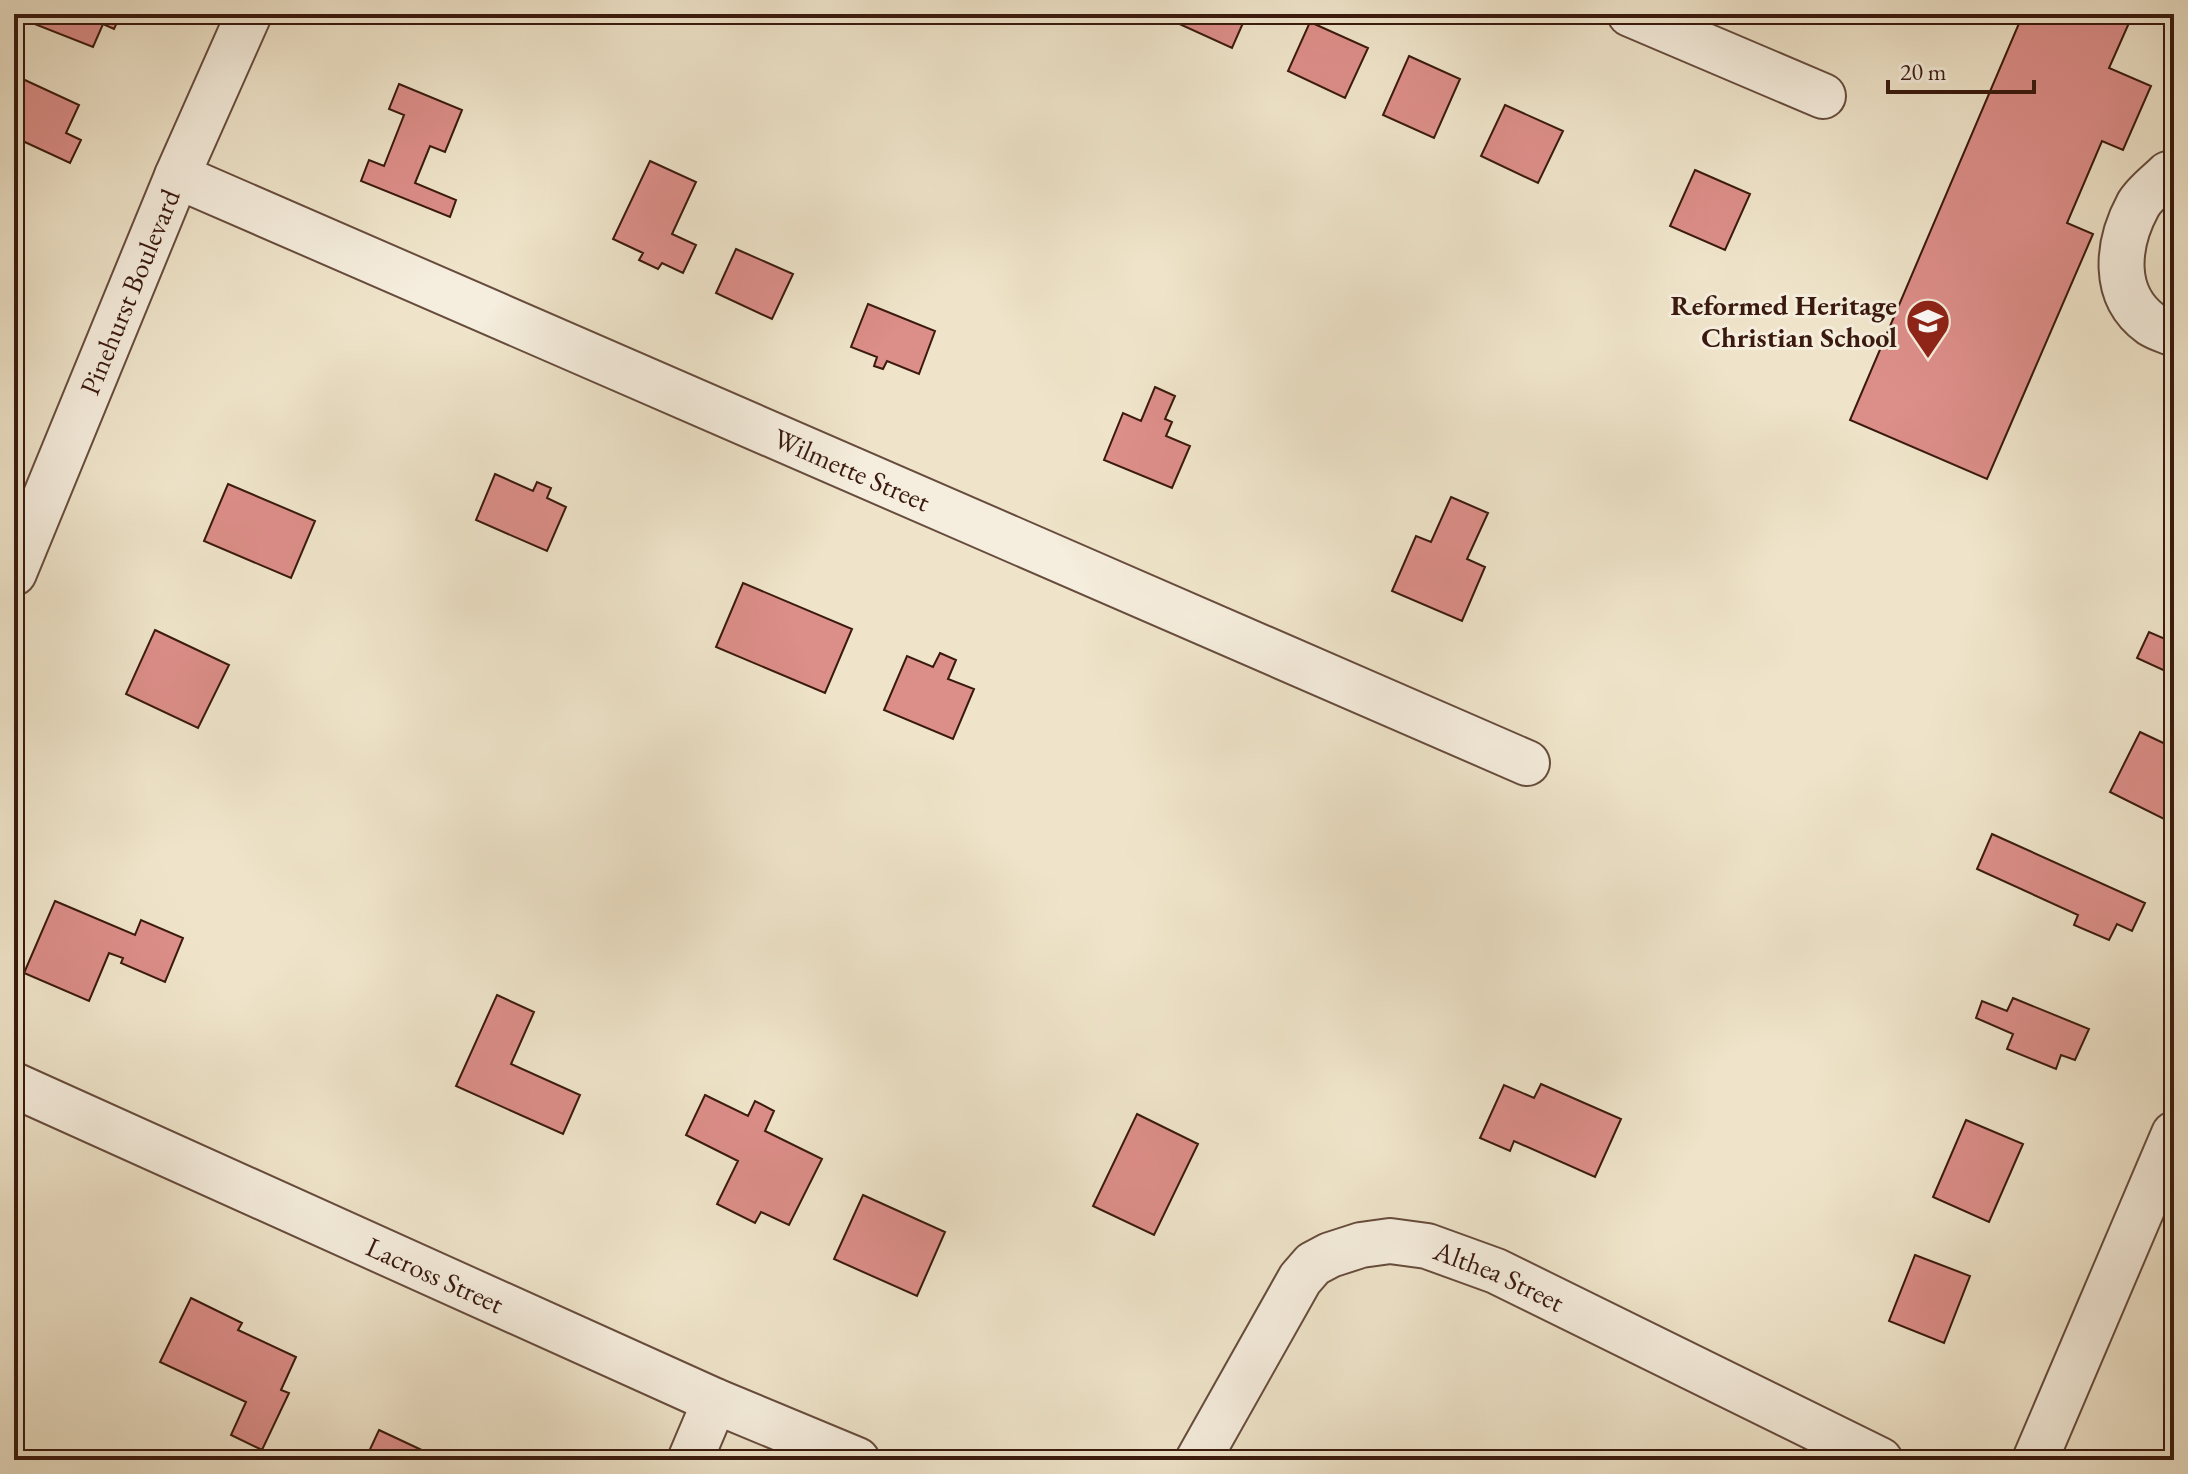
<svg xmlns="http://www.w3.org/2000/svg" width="2188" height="1474" viewBox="0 0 2188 1474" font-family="'EB Garamond',serif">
<rect width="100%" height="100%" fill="#efe4ca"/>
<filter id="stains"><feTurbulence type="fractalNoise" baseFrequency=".0025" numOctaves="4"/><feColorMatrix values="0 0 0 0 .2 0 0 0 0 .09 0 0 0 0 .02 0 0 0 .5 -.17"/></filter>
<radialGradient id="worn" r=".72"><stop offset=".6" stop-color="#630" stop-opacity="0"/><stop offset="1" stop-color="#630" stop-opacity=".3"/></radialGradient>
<path fill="#dc8e89" stroke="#3a1a0e" stroke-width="2" d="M 36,14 L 121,14 L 114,29 L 103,24 L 93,47 L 32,23 Z
M 1179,14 L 1247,14 L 1232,48 L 1175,22 Z
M 2023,14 L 2133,14 L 2109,68 L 2151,86 L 2123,150 L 2102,141 L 2067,223 L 2093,234 L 1987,479 L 1850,420 Z
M 1310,22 L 1368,48 L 1345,98 L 1288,71 Z
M 1409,56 L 1460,79 L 1434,138 L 1383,115 Z
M 14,75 L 79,105 L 66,133 L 81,140 L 70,163 L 14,137 Z
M 399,84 L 462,110 L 445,152 L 430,146 L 415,183 L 456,200 L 450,217 L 361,181 L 369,160 L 384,166 L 404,115 L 389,109 Z
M 1505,105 L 1563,131 L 1538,183 L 1481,156 Z
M 650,161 L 696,182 L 672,234 L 696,245 L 683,273 L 662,263 L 658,269 L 639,260 L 643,253 L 613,239 Z
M 1695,170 L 1750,194 L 1725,250 L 1670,226 Z
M 14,176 L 23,180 L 14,202 Z
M 736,249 L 793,274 L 772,319 L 716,293 Z
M 868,304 L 935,331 L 919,374 L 887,361 L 883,369 L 874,366 L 877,357 L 851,347 Z
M 1155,387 L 1175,396 L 1165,419 L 1172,422 L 1166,436 L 1190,446 L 1172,488 L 1104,460 L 1123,413 L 1141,421 Z
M 495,474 L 533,491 L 537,482 L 551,488 L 547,498 L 566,507 L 547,551 L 476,520 Z
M 228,484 L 315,521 L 291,578 L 204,541 Z
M 1451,497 L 1488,513 L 1467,559 L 1485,567 L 1462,621 L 1392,591 L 1416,536 L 1431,542 Z
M 743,583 L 852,629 L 825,693 L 716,647 Z
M 2174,618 L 2174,675 L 2137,658 L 2149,632 L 2165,639 Z
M 155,630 L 229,665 L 198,728 L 126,694 Z
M 940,653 L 956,660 L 948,679 L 974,689 L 953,739 L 884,710 L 907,656 L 933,667 Z
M 2140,732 L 2174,748 L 2174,800 L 2164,819 L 2110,792 Z
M 1992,834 L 2145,903 L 2132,931 L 2117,924 L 2109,940 L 2074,925 L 2078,915 L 1977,869 Z
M 55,901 L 135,935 L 141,920 L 183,938 L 165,982 L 121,963 L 123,958 L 109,953 L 89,1001 L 24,973 Z
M 497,995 L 534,1012 L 511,1064 L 580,1095 L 563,1134 L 456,1086 Z
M 2013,998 L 2089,1029 L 2075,1060 L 2061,1055 L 2056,1069 L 2007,1049 L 2013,1034 L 1976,1018 L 1982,1001 L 2007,1011 Z
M 1541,1084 L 1621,1119 L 1595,1177 L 1514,1141 L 1510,1151 L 1480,1138 L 1504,1085 L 1534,1098 Z
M 705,1095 L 748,1116 L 755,1101 L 774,1111 L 765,1131 L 822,1159 L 789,1225 L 761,1212 L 755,1223 L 717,1204 L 738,1161 L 686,1135 Z
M 1137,1114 L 1198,1144 L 1154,1235 L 1093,1206 Z
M 1966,1120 L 2023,1144 L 1989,1222 L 1933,1197 Z
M 863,1195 L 945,1232 L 917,1296 L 834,1259 Z
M 1915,1255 L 1970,1276 L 1944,1343 L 1889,1321 Z
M 14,1259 L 22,1263 L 14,1282 Z
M 191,1298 L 242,1323 L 238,1330 L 296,1357 L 281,1390 L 289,1393 L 262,1450 L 231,1435 L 246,1402 L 160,1362 Z
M 379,1430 L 443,1460 L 365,1460 Z"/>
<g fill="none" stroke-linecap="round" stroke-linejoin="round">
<g stroke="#674c3d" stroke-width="48">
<g id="minor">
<path d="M 1630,14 L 1823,96"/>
<path id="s1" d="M 177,176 L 1527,763"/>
<path d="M 2174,176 L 2168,174 C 2159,183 2144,194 2138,205 C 2117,244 2111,295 2151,324 C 2157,328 2167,331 2174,334"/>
<path id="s2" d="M 14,573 L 177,176 L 249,14"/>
<path id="s3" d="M 14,1085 L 715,1401 L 857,1460"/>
<path d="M 690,1460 L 715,1401"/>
<path id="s4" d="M 1198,1460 L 1300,1279 L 1313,1264 L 1330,1255 L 1361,1245 L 1390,1241 L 1427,1246 L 1496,1271 L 1880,1460"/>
<path d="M 2035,1460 L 2174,1134"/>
</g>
</g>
<use href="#minor" stroke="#f5eddd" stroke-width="44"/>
</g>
<defs>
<g id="school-pin" transform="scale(2.3)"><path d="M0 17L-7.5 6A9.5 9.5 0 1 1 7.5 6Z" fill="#8f2418" stroke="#f5eddd"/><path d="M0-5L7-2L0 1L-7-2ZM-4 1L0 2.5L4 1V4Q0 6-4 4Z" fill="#fff"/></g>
</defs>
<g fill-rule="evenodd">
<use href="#school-pin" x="1928" y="321"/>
</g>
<g text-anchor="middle" stroke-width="6" stroke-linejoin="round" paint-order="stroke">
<g font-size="28" fill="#3a1a0e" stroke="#f5eddd">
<text dy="10" stroke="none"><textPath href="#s2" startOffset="304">Pinehurst Boulevard</textPath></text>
<text dy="10" stroke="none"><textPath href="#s1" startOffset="736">Wilmette Street</textPath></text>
<text dy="10" stroke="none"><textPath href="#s3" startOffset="462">Lacross Street</textPath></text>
<text dy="10" stroke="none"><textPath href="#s4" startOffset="424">Althea Street</textPath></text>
</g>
<g font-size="28" font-weight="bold" fill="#3a1a0e" stroke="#f5eddd" text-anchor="end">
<text x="1897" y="315">Reformed Heritage<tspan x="1897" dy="32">Christian School</tspan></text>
</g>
</g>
<rect width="2188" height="1474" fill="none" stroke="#efe4ca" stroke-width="48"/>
<rect x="16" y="16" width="2156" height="1442" fill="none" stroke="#3a1a0e" stroke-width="4"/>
<rect x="24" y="24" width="2140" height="1426" fill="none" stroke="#3a1a0e" stroke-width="2"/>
<path d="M1888 80v12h146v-12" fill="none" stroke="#3a1a0e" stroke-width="4"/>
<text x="1900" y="80" font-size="24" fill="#3a1a0e" stroke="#f5eddd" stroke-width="6" paint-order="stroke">20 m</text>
<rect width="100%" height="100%" filter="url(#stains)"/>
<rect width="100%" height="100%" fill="url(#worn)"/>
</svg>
